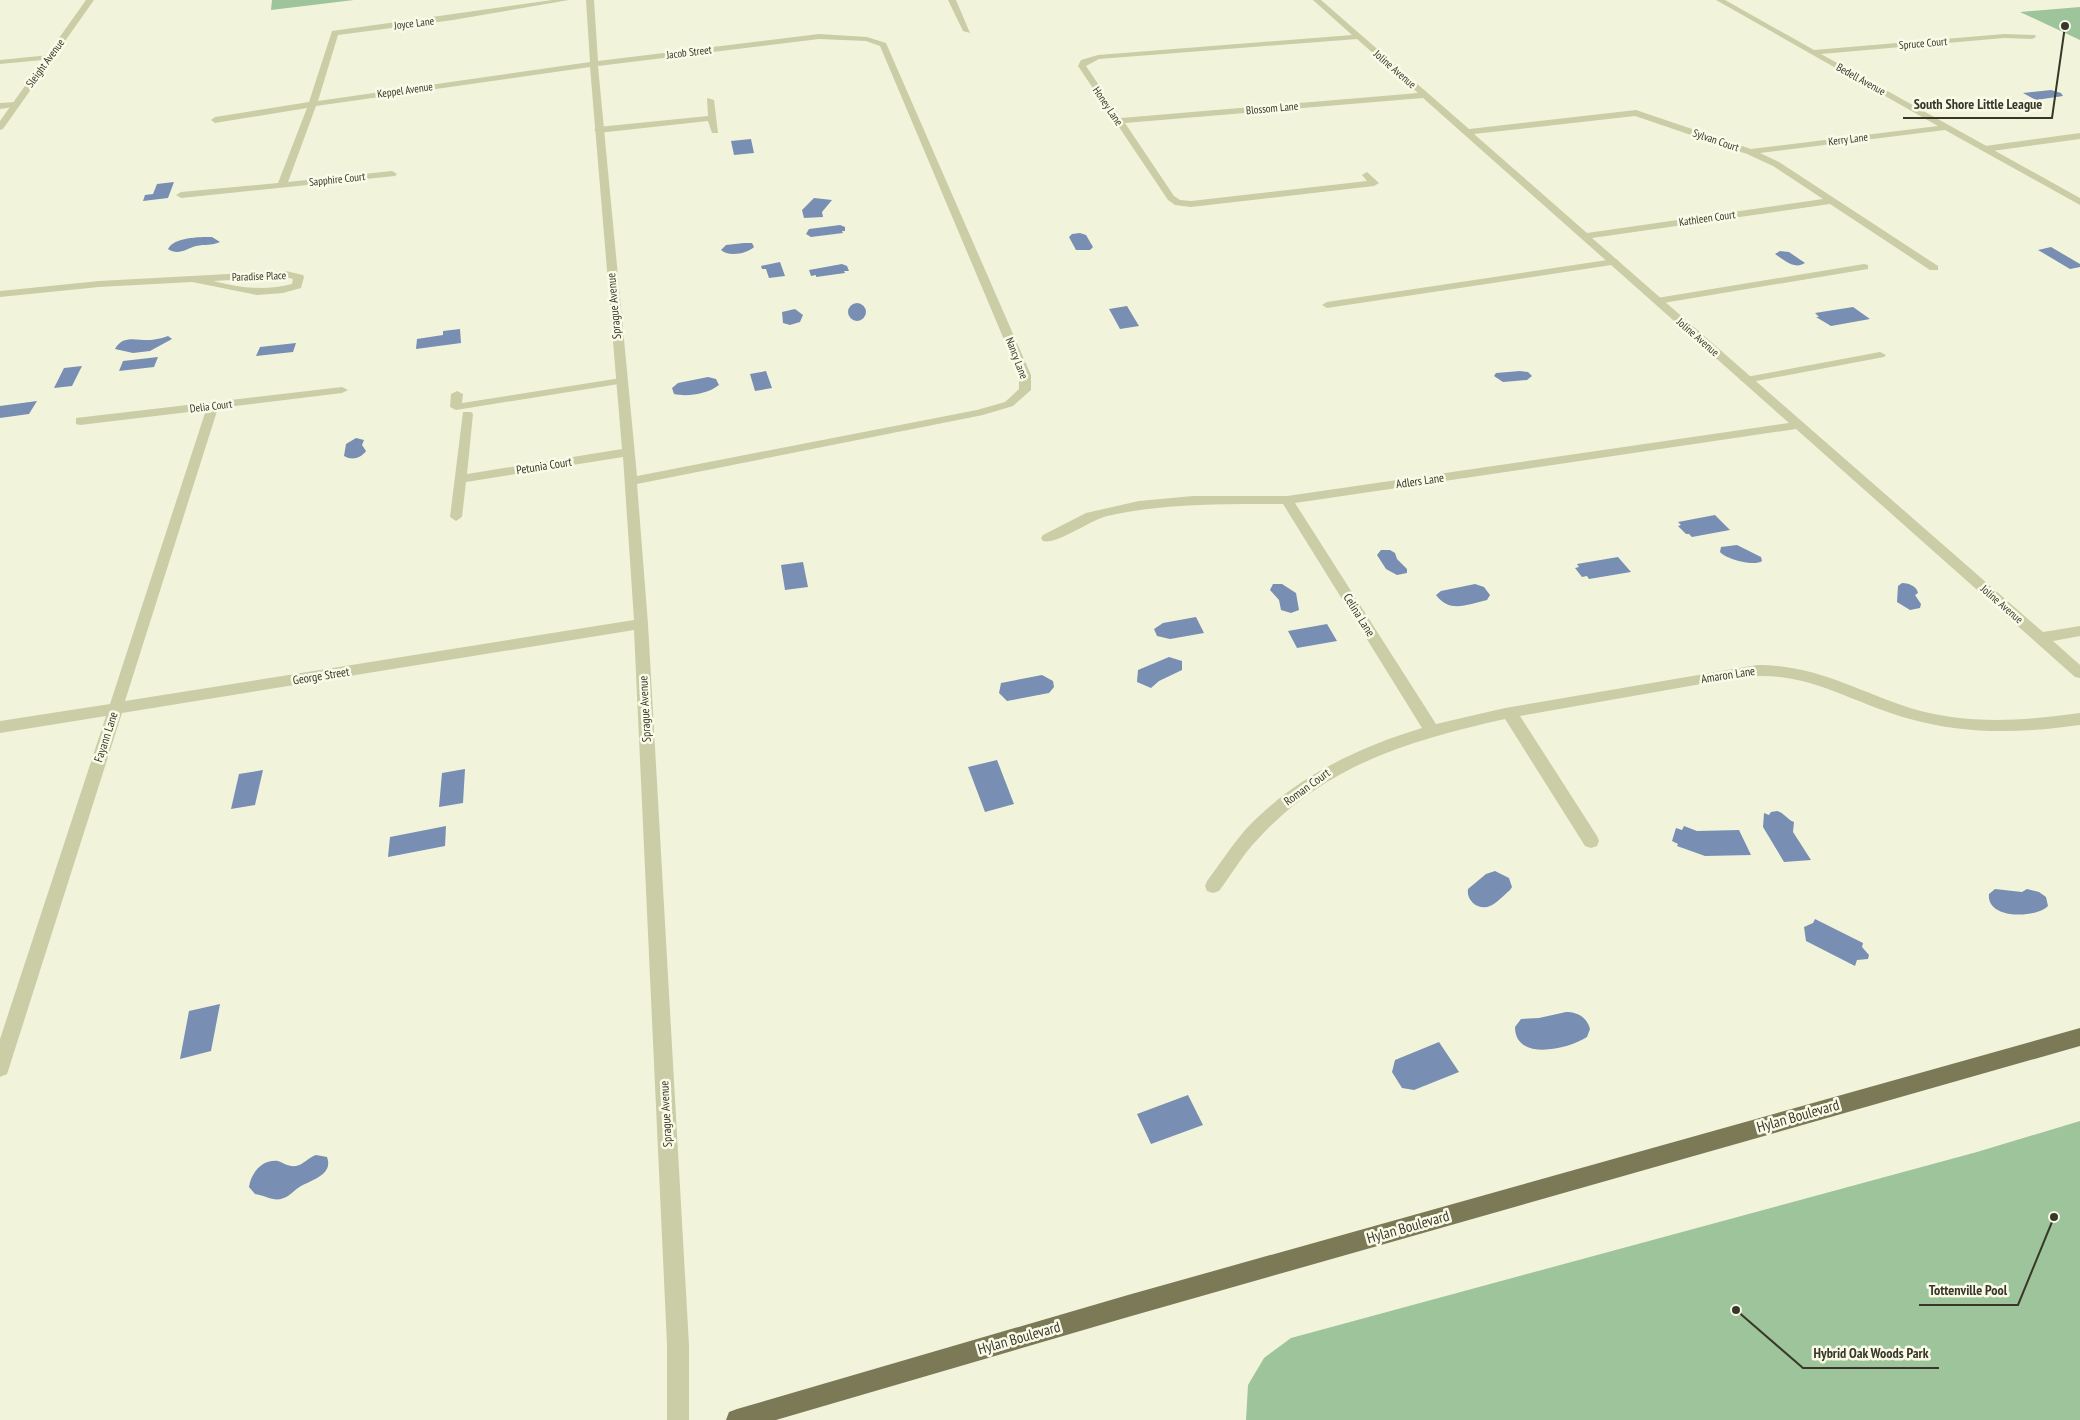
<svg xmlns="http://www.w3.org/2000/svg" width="2080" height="1420" viewBox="0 0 2080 1420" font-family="'PT Sans Narrow',sans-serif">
<rect width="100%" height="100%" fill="#f1f4db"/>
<path fill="#9dc49a" d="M 272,0 L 354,0 L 271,10 Z
M 2080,7 L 2080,40 L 2020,12 Z
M 2080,1121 L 2080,1420 L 1246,1420 L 1248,1385 L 1264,1358 L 1291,1338 L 1977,1152 Z"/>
<path fill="#788eb3" d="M 2051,90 L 2061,93 L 2063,96 L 2036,100 L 2023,93 Z
M 751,139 L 754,153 L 734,155 L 731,141 Z
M 174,182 L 168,198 L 143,201 L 145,195 L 153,194 L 157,184 Z
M 814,198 L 832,200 L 822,212 L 823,217 L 804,218 L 802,210 Z
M 840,225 L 845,227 L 845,231 L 842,231 L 843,233 L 811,237 L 806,234 L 809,229 Z
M 1080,233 L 1086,235 L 1093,247 L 1090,250 L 1076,250 L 1069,237 L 1072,234 Z
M 212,237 L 220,242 C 211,246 205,244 196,246 C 186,249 178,256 168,249 C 174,237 199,237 212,237 Z
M 744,243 L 752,243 L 754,247 C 747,254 728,257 721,250 L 726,245 Z
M 2051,247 L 2080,264 L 2080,267 L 2070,269 L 2038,250 Z
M 1780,251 L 1789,252 L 1805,263 C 1794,270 1784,260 1775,254 Z
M 780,262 L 785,276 L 769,278 L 766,269 L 762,269 L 761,266 Z
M 842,264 L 847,266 L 849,271 L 844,271 L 845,273 L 816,277 L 816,275 L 811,276 L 809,270 Z
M848 312a9 9 0 1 1 18 0a9 9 0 1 1-18 0Z
M 1127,306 L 1139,326 L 1120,329 L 1109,309 Z
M 1853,307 L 1870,319 L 1831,326 L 1816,317 L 1819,317 L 1815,313 Z
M 795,309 L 803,315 L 800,322 L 790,325 L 783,323 L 782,312 Z
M 460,329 L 461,343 L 416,349 L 417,339 L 443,335 L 443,331 Z
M 168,336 L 172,339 L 150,351 L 133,353 L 115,349 C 122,335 136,340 148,340 C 154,340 163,338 168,336 Z
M 296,343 L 293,352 L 256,356 L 260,347 Z
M 158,357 L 154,367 L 119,371 L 123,361 Z
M 82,366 L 72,386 L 54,388 L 64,368 Z
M 766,371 L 772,388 L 755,391 L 750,374 Z
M 1520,371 L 1528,372 L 1532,376 L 1527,380 L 1503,382 L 1494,376 L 1496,373 Z
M 708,377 L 716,379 L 719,385 C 708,394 687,397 674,394 L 672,388 L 678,383 Z
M 37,401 L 29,414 L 0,418 L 0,406 Z
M 356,438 L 364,440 L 362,445 L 366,451 C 361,458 352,461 344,456 L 346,444 Z
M 1715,515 L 1730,530 L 1692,537 L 1689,534 L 1686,534 L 1678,526 L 1681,525 L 1678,522 Z
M 1737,545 L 1761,557 L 1762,561 C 1754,567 1726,559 1720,552 L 1721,547 Z
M 1381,550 L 1390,550 L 1395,553 L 1397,559 L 1407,569 L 1407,573 L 1397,575 L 1386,569 L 1377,555 Z
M 1618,557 L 1631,572 L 1589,579 L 1587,576 L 1582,577 L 1575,568 L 1579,567 L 1577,564 Z
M 803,562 L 808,587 L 785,590 L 781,565 Z
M 1902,583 C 1908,583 1917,586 1918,593 L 1915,595 L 1921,604 L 1920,608 L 1910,610 L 1897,602 L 1898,586 Z
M 1273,584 L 1282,584 L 1296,593 L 1299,610 L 1291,613 L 1281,610 L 1279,600 L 1270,590 Z
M 1475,584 L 1484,587 L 1490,595 L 1487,600 C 1468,604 1450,614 1436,595 L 1441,591 Z
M 1196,617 L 1204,633 L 1170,639 L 1157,636 L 1154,629 L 1163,623 Z
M 1327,624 L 1337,641 L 1297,648 L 1288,631 Z
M 1169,657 L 1182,661 L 1182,670 L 1159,681 L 1151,688 L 1137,682 L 1138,670 Z
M 1042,675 L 1053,681 L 1054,687 L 1049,693 L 1007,701 L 999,693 L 1001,683 Z
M 997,760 L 1014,804 L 985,812 L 968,767 Z
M 465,769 L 463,803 L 439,807 L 442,773 Z
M 263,770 L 255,805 L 231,809 L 239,774 Z
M 1777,811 C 1785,813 1787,820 1794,822 L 1793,832 L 1811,860 L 1784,862 L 1763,827 L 1764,813 L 1769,815 L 1771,812 Z
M 446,826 L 445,846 L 388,857 L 390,837 Z
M 1684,826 L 1697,831 L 1739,830 L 1751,855 L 1705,856 L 1677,846 L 1678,844 L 1672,841 L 1676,828 L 1682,830 Z
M 1495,871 L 1509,878 L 1512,887 L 1510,890 C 1504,895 1497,903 1490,906 C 1479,911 1466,901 1468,889 L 1486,874 Z
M 1995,889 L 2022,892 L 2027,889 L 2039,892 L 2046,897 L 2048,906 C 2035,919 1986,919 1989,894 Z
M 1815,919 L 1863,943 L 1862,947 L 1869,955 L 1868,959 L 1857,960 L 1855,966 L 1806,941 L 1804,927 L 1813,923 Z
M 220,1004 L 211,1051 L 180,1059 L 189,1011 Z
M 1566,1012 C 1577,1012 1587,1017 1590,1029 L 1587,1037 C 1569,1049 1515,1062 1515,1027 L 1521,1019 L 1539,1018 Z
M 1439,1042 L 1459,1072 L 1414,1090 L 1402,1088 L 1392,1072 L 1395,1060 Z
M 1188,1095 L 1203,1125 L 1151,1144 L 1137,1114 Z
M 316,1155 L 327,1157 C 334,1176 309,1180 298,1188 C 292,1192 289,1197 281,1199 C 273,1201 263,1195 255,1194 L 249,1187 C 251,1173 262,1159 278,1161 C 284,1163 288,1167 296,1166 C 303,1165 309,1157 316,1155 Z"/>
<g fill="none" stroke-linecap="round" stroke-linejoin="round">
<path fill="#cbcda6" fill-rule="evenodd" d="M 50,55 L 54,57 L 53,59 L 0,64 L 0,60 Z
M 707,98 L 714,100 L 718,133 L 712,133 L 708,121 L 598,133 L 594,130 L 598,127 L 708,116 Z
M 16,102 L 19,102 L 19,106 L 0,109 L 0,103 Z
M 2080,133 L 2080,139 L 1985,152 L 1981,149 L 1985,146 Z
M 1614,259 L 1618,260 L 1618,264 L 1327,308 L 1322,305 L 1327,302 Z
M 1864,264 L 1868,265 L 1868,269 L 1657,304 L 1652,301 L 1657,298 Z
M 1880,352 L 1886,355 L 1884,357 L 1746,383 L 1740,380 L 1746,377 Z
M 621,378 L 627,381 L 625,383 L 456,410 L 450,407 L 451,394 L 457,391 L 463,394 L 462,403 Z"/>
<path fill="#cbcda6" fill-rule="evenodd" d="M 86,0 L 94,0 L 3,129 L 0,130 L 0,121 Z
M 552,0 L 569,0 L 453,20 L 338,35 L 318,101 L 590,62 L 586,0 L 594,0 L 598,61 L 819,34 L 867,37 L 886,43 L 1031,375 L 1031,390 L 1013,406 L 983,415 L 637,484 L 648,624 L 689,1345 L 689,1420 L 667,1420 L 667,1345 L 634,630 L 122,713 L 9,1068 L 7,1074 L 0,1077 L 0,1039 L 106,716 L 0,733 L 0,721 L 110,704 L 206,410 L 80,425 L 76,424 L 76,418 L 342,387 L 348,390 L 342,393 L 218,408 L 125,701 L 634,620 L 623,457 L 466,482 L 462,517 L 456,521 L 450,517 L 463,412 L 471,412 L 473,414 L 467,474 L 622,449 L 590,67 L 316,106 L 288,182 L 392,171 L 397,174 L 395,176 L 181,198 L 176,195 L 181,192 L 278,183 L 307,108 L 215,123 L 211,120 L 215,117 L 309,102 L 332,31 ZM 819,39 L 866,41 L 880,46 L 1019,375 L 1019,389 L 1005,402 L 977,410 L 637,476 L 598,66 Z
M 948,0 L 956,0 L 970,33 L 963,31 Z
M 1313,0 L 1321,0 L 1469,129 L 1636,110 L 1751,149 L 1938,126 L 1716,0 L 1725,0 L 1814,50 L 2004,34 L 2035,35 L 2036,37 L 2032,39 L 2004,38 L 1821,54 L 2080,198 L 2080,205 L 1945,130 L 1760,153 L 1779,162 L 1938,266 L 1938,270 L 1930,270 L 1830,204 L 1592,238 L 2043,632 L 2080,626 L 2080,636 L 2053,641 L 2080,665 L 2080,678 L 2075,677 L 1796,429 L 1295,503 L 1436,724 L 1505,708 L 1757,665 C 1816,665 1857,691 1910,708 C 1966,725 2023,721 2080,713 L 2080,725 C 2022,733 1967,735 1910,719 C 1847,702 1805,667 1735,678 L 1520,716 L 1597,836 L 1599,841 L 1597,846 L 1591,848 L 1585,846 L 1505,719 C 1411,740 1325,765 1258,839 C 1243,854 1232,874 1219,891 L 1213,893 L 1207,891 L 1205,886 L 1207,881 C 1220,864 1232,845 1246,829 C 1294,778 1356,748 1422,728 L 1283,504 C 1223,504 1165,503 1107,516 C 1090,520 1057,545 1043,541 L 1041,538 L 1043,535 L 1086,513 L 1139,501 L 1193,496 L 1287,496 L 1789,423 L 1423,98 L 1125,123 L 1174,196 L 1180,200 L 1191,201 L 1367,181 L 1362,175 L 1367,172 L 1379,183 L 1374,186 L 1191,207 L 1175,205 L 1168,200 L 1078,66 L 1081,60 L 1098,55 L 1352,35 ZM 1357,39 L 1418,93 L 1121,118 L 1086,66 L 1099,59 ZM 1635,116 L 1747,154 L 1773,166 L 1823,199 L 1587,233 L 1474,134 Z
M 286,271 L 303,275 L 304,277 L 301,288 L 283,293 L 257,295 L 192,282 L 99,287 L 0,297 L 0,291 L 99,281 ZM 286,277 L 293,279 L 292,284 C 265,291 240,288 213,281 Z"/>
<path fill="#7c7957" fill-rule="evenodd" d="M 2080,1028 L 2080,1046 L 1128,1317 L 776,1420 L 726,1420 L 729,1412 L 737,1409 L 1128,1295 Z"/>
</g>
<g text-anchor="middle" stroke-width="5" stroke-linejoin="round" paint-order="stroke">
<g font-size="11" fill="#393728" stroke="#f9fbe8">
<text transform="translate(414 23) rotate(-7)" y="4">Joyce Lane</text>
<text transform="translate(1923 43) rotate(-5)" y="4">Spruce Court</text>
<text transform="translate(689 52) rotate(-7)" y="4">Jacob Street</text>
<text transform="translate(45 63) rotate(-54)" y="4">Sleight Avenue</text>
<text transform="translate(1395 69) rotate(41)" y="4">Joline Avenue</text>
<text transform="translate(1861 79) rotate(29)" y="4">Bedell Avenue</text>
<text transform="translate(405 90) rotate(-8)" y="4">Keppel Avenue</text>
<text transform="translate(1108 106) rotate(56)" y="4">Honey Lane</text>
<text transform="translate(1272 108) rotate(-5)" y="4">Blossom Lane</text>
<text transform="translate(1848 139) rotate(-7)" y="4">Kerry Lane</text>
<text transform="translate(1716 140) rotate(19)" y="4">Sylvan Court</text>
<text transform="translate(337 179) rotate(-6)" y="4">Sapphire Court</text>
<text transform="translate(1707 218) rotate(-8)" y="4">Kathleen Court</text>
<text transform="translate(259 276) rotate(-2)" y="4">Paradise Place</text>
<text transform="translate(1698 337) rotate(41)" y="4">Joline Avenue</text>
<text transform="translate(1017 358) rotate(69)" y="4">Nancy Lane</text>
<text transform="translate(211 406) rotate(-7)" y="4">Delia Court</text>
<text transform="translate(2002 604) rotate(41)" y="4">Joline Avenue</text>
</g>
<g font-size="12" fill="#393728" stroke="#f9fbe8">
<text transform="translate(614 306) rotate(-95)" y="4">Sprague Avenue</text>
<text transform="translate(544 466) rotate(-9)" y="4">Petunia Court</text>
<text transform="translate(1420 481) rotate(-8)" y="4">Adlers Lane</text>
<text transform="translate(1359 615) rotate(58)" y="4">Celina Lane</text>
<text transform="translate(1728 675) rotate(-9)" y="4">Amaron Lane</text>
<text transform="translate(321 676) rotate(-9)" y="4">George Street</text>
<text transform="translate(645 709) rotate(-93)" y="4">Sprague Avenue</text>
<text transform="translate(106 737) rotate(-72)" y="4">Fayann Lane</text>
<text transform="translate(1307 787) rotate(-36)" y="4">Roman Court</text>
<text transform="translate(666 1114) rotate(-93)" y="4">Sprague Avenue</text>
</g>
<g font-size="15" fill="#393728" stroke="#f9fbe8">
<text transform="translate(1798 1116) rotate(-16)" y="5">Hylan Boulevard</text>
<text transform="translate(1408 1227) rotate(-16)" y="5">Hylan Boulevard</text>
<text transform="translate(1019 1338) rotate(-16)" y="5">Hylan Boulevard</text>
</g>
</g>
<path fill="none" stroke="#393728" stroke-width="2" d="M2065 26L2052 118H1903M2054 1217L2018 1305H1919M1736 1310L1803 1368H1939"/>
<g fill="#393728" stroke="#f9fbe8" stroke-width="2">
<circle cx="2065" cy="26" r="5"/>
<circle cx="2054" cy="1217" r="5"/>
<circle cx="1736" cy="1310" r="5"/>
</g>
<g font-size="14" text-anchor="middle" font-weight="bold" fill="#393728" stroke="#f9fbe8" stroke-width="5" stroke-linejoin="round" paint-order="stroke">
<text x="1978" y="109">South Shore Little League</text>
<text x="1968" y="1295">Tottenville Pool</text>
<text x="1871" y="1358">Hybrid Oak Woods Park</text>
</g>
</svg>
